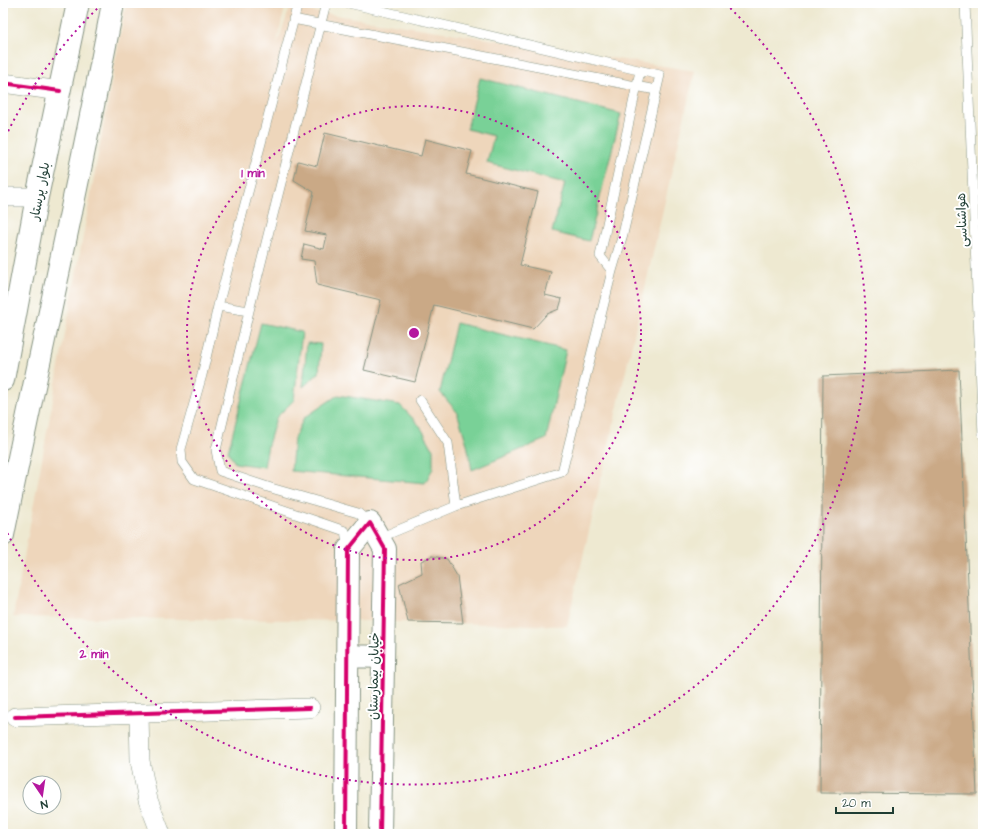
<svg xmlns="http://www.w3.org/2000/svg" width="986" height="837" viewBox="0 0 986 837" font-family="'Architects Daughter','Playpen Sans Arabic',sans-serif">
<rect width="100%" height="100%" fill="#fff"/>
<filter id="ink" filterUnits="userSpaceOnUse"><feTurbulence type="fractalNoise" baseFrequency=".025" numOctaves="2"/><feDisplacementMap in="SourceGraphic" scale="8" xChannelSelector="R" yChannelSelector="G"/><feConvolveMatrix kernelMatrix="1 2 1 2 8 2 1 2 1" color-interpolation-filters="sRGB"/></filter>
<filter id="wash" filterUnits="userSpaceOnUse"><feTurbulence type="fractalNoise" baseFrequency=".012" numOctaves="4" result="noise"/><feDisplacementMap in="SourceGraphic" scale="16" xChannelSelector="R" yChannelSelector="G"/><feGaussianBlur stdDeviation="0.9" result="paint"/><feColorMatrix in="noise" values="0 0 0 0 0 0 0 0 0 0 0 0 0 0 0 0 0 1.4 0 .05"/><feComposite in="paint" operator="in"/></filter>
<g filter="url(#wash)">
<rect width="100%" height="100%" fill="#eee9d1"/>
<path fill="#eed6bb" d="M 126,3 L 286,3 L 276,46 L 290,8 L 695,71 L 567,626 L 366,621 L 13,617 Z"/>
<path fill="#79d197" stroke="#4c8766" d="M 480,78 L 621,114 L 589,241 L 552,232 L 565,183 L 487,163 L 494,136 L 467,129 Z
M 261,323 L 302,332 L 294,400 L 276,418 L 268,445 L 264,467 L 235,463 L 228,452 Z
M 456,323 L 566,350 L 546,439 L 472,470 L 467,444 L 457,412 L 440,392 Z
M 307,343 L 321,344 L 319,373 L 303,387 Z
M 338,395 L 400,405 L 420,426 L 433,449 L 433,468 L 425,483 L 291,471 L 294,438 L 304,418 Z"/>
<g id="blocks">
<path fill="#caa986" d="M 325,133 L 421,156 L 425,139 L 472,151 L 466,174 L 538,192 L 520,265 L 551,272 L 545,295 L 562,299 L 559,309 L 547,314 L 533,329 L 434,305 L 415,382 L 364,370 L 381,300 L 317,285 L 314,261 L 301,259 L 304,244 L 324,249 L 327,235 L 305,231 L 314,192 L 294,180 L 298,161 L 317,166 Z
M 959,370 L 977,794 L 820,793 L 823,376 Z
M 432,556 L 447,559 L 457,576 L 463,623 L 408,622 L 399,584 L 422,573 L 421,561 Z"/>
</g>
</g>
<g filter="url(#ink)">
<use href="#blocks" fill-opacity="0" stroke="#869382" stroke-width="1"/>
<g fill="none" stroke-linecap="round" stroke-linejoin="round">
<g stroke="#869382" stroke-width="10">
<path id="service" d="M 348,3 L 660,75 L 623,234 L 612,271 L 562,472 L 456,506 L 379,538
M 965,3 L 983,435
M 293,19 L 656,90
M 612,271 L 600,256 L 640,71
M 218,306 L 298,3
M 249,311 L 326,3
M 420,400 L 448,443 L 456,506
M 348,548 L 345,531 L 194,479 L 182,462 L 181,449 L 202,375 L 218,306 L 249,311 L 216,450 L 220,471 L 271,488 L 358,513 L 370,523"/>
</g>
<g stroke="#869382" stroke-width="20">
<path id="minor" d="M 3,83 L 60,91
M 3,197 L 37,197
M 139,713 L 140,761 L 148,800 L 161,834
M 15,717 L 310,708"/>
</g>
<g stroke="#869382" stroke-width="24">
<path id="tertiary" d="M 347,656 L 383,657
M 346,834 L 348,550 L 370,523 L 385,549 L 380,834"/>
</g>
<g stroke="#869382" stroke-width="24">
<path id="secondary" d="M 3,380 L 37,197 L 78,3
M 3,535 C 39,357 80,181 113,3"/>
</g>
<use href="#service" stroke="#fff" stroke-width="9"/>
<use href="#minor" stroke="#fff" stroke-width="19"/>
<use href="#tertiary" stroke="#fff" stroke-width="22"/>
<use href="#secondary" stroke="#fff" stroke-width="22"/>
<g stroke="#fff" stroke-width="6">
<path id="cycleway" d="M 3,83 L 60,91
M 15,717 L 310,708
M 346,834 L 348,550 L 370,523 L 385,549 L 380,834"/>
</g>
<use href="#cycleway" stroke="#d6006c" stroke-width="4"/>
</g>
</g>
<g fill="none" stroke="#b5179e" stroke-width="2" stroke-dasharray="2 4">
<circle cx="414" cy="333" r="227"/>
<path d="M3 142A453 453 0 0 1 102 4M726 4A453 453 0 1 1 3 524"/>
</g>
<g text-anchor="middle" stroke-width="4" stroke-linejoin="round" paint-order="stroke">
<g font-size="13" fill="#1f3d34" stroke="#fff">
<text transform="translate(39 191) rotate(-79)" y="5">بلوار پرستار</text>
<text transform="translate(961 220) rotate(-92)" y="5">هواشناسی</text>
<text transform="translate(373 676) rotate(-89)" y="5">خیابان بیمارستان</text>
</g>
</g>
<circle cx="414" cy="333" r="6" fill="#b5179e" stroke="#fff" stroke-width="2"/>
<g font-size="12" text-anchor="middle" font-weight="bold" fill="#b5179e" stroke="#fff" stroke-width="4" stroke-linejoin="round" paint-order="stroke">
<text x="253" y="177">1 min</text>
<text x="94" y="658">2 min</text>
</g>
<rect width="986" height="837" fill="none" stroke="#fff" stroke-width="16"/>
<g transform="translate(42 795) rotate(167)"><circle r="19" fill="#ffffff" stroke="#a5b1ae"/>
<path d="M0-3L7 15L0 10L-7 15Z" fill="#b5179e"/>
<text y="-6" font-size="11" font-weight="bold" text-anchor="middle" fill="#1f3d34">N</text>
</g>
<path d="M836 807v6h57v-6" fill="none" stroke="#1f3d34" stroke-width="2"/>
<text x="842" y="807" font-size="12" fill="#1f3d34" stroke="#ffffff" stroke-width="3" paint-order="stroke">20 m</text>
</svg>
